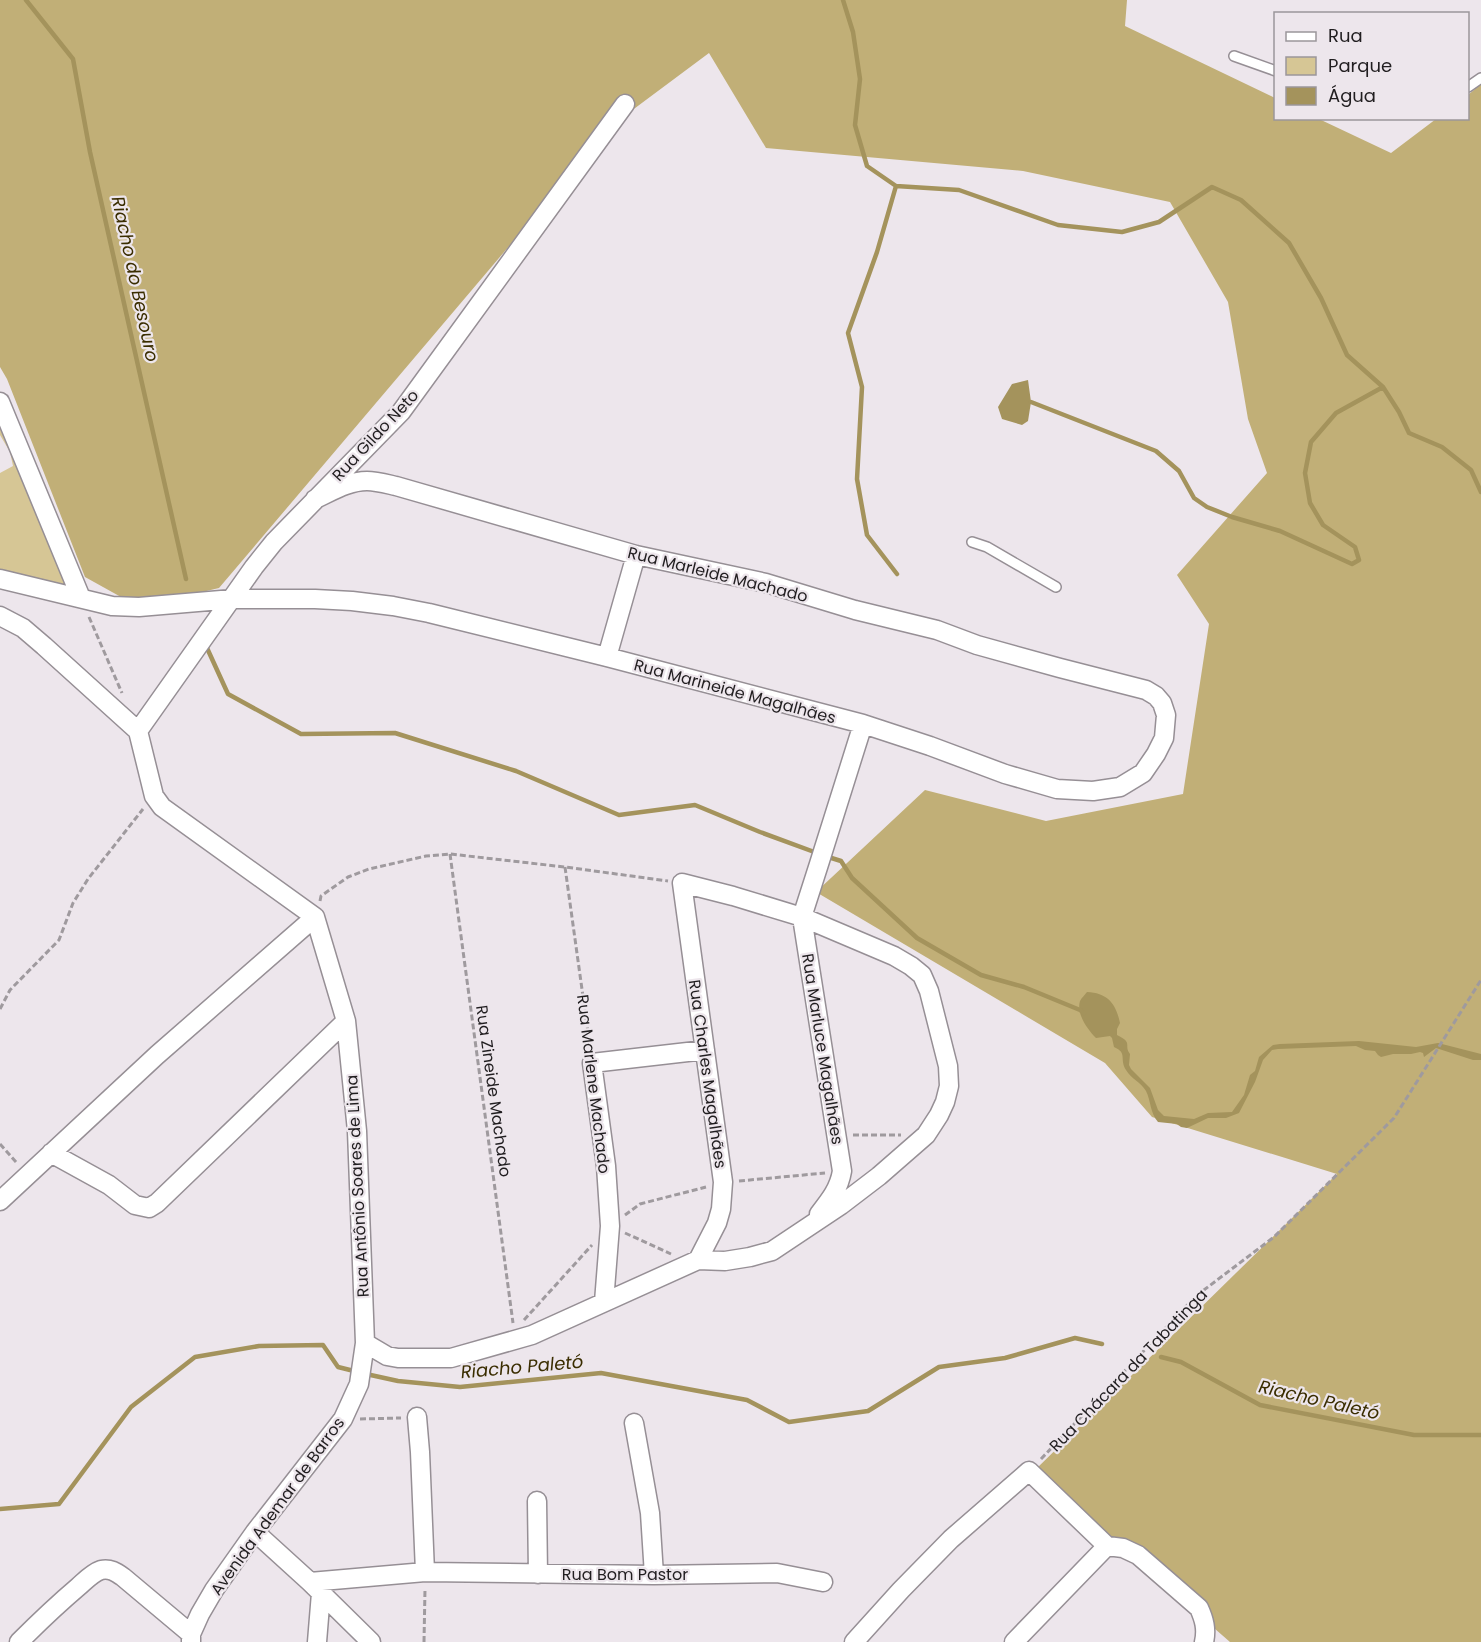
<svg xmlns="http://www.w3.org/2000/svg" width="1481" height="1642" viewBox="0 0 1481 1642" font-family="Poppins,sans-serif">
<rect width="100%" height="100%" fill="#ede6ec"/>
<path fill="#d6c695" d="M 0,418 L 66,585 L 63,587 L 0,574 L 0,473 L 13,466 L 10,452 L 0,435 Z"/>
<path fill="#c1af77" d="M 0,0 L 1127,0 L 1125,26 L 1275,98 L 1276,118 L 1319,119 L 1391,153 L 1436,119 L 1468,118 L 1468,95 L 1481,84 L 1481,1642 L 1230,1642 L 1034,1471 L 1337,1174 L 1152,1117 L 1105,1063 L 816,892 L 925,790 L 1046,821 L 1183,794 L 1209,624 L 1177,575 L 1267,473 L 1248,419 L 1228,302 L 1170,202 L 1023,171 L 766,148 L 709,53 L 611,126 L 219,588 L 139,607 L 85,577 L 7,379 L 0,367 Z"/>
<path fill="#a4935c" d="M 1028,380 L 1031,402 L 1028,421 L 1022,425 L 1002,419 L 998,407 L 1012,384 Z
M 1087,992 C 1108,993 1116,1004 1120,1023 L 1117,1029 L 1117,1035 C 1134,1043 1123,1045 1130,1054 L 1129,1065 L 1131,1069 L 1150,1088 L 1158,1110 L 1164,1116 L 1194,1119 L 1208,1113 L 1232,1112 L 1244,1095 L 1250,1075 L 1255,1071 L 1259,1057 L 1273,1045 L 1280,1044 L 1359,1041 L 1416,1047 L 1438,1043 L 1481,1054 L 1481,1060 L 1473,1060 L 1436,1048 L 1424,1057 L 1423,1053 L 1420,1052 L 1411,1054 L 1393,1054 L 1381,1057 L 1378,1055 L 1375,1051 L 1365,1050 L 1356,1046 L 1278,1049 L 1272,1050 L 1263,1060 L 1255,1082 L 1239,1113 L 1226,1118 L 1208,1118 L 1187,1128 L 1181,1127 L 1177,1124 L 1158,1122 C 1150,1113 1151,1101 1146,1091 C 1141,1082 1131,1079 1126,1070 C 1119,1059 1128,1053 1114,1047 L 1112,1038 L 1110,1036 L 1096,1038 C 1088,1030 1076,1014 1080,1001 C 1082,997 1085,995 1087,992 Z"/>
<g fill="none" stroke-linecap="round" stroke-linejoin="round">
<path stroke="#a4935c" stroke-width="4.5" d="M 26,0 L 73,59 L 90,152 L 186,579
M 843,0 L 853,32 L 860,79 L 855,125 L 867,166 L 896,186 L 959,190 L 1058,225 L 1122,232 L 1159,222 L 1212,187 L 1241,200 L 1289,243 L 1321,298 L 1347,355 L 1383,387 L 1399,412 L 1409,433 L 1442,447 L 1471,470 L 1481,492
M 896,186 L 877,252 L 848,333 L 862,387 L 857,479 L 867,535 L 897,574
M 1031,402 L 1156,451 L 1179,471 L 1194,498 L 1207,507 L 1232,517 L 1280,531 L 1352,564 L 1359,560 L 1355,547 L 1323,525 L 1310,503 L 1305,473 L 1311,442 L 1336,413 L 1383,387
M 207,648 L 228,694 L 301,734 L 395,733 L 516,771 L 619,815 L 695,805 L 760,832 L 817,853
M 825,856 L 841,861 L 852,878 L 917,938 L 981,975 L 1024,987 L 1080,1010 L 1084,1013
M 1161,1357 L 1181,1362 L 1260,1405 L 1414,1435 L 1481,1435
M 366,1374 L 398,1381 L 460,1387 L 601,1373 L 747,1400 L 789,1422 L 868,1411 L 939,1367 L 1005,1358 L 1075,1338 L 1102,1344
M 0,1509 L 59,1504 L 131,1407 L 195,1357 L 259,1346 L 323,1345 L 338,1367 L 358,1372"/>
<g stroke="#968f95" stroke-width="12">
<path id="lane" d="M 1234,56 L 1276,71
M 1468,87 L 1481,78
M 972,542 L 987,547 L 1056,587"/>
</g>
<g stroke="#968f95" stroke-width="21">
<path id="street" d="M 0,402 L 81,598
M 0,579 L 112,606 L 139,607 L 233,599 L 315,599 L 352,601 L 393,606 L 429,613 L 607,657 L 863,724 L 930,746 L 1005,774 L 1057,789 L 1093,791 L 1120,787 L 1143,773 L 1156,754 L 1164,738 L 1166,715 L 1162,703 L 1156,696 L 1146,690 L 1060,668 L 977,645 L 937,630 L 855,610 L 766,583 L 636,555 L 396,486 C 387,484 376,481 367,481 C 348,481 331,492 315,499
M 0,616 L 23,628 L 44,646 L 138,731 L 154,796 L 162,807 L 315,917 L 346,1021 L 357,1131 L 365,1343 L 359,1384 L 343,1419 L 255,1532 L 214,1590 L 200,1614 L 191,1634 L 191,1642
M 607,657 L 636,555
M 138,731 L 254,567 L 274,542 L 401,412 L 625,104
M 51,1153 L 109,1185 L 135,1205 L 149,1208 L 157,1203 L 346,1021
M 0,1201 L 157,1055 L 315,917
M 819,1214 C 830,1200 839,1189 842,1171 L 802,917 L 819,864 L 863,724
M 604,1302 L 610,1226 L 606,1166 L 592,1063 L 705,1050
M 365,1343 L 387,1356 L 398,1358 L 451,1358 L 532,1335 L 698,1260 L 725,1261 L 750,1257 L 772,1251 L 841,1205 L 879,1176 L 926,1135 L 939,1115 L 945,1102 L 949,1086 L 948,1066 L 929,991 L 922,975 L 911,966 L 894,956 L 802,917 L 733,896 L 682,883 L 723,1182 L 721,1209 L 717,1223 L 698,1260
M 417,1417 L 420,1452 L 425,1572
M 634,1423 L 650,1513 L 654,1575
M 537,1501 L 538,1574
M 255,1532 L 310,1582 L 371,1642
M 310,1582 L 425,1572 L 654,1575 L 777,1573 L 823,1582
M 19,1642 C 38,1623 58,1604 78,1587 C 85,1581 92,1573 101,1570 C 110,1568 116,1572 123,1577 L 191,1634
M 317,1642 L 321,1593
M 854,1642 L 901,1590 L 951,1539 L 1029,1471 L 1107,1546
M 1014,1642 L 1107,1546 L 1123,1548 L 1138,1555 L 1199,1608 C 1204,1619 1207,1629 1204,1642"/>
</g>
<path stroke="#9f9a9e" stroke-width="3" stroke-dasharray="6 3" stroke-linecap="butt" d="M 89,617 L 122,693
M 450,854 L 513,1323
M 565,867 L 590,1047
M 320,901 L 321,896 L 348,877 L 369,869 L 426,856 L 450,854 L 565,867 L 668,881
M 0,1009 L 10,990 L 59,940 L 73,903 L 88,879 L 143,809
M 853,1135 L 901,1135
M 0,1144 L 17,1163
M 739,1181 L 825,1173
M 625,1215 L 640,1204 L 706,1187
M 625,1233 L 671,1254
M 524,1320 L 592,1245
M 360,1419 L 401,1418
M 1041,1459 L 1196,1296 L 1274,1237 L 1394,1118 L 1481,980
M 424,1642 L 425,1589"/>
<use href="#lane" stroke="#fff" stroke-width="9"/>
<use href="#street" stroke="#fff" stroke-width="18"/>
</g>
<g text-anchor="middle" stroke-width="4.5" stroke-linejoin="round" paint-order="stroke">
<g font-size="16" fill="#211e20" stroke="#ede6ec">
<text transform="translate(375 435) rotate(-47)" y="6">Rua Gildo Neto</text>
<text transform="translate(718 574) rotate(14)" y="6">Rua Marleide Machado</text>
<text transform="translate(735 691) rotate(15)" y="6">Rua Marineide Magalhães</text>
<text transform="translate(823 1049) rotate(81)" y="6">Rua Marluce Magalhães</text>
<text transform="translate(708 1074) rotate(82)" y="6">Rua Charles Magalhães</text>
<text transform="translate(594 1084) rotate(83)" y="6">Rua Marlene Machado</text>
<text transform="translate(494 1091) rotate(82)" y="6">Rua Zineide Machado</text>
<text transform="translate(357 1186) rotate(-93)" y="6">Rua Antônio Soares de Lima</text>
<text transform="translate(1128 1370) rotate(-46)" y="6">Rua Chácara da Tabatinga</text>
<text transform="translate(277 1506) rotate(-54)" y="6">Avenida Ademar de Barros</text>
<text x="625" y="1580">Rua Bom Pastor</text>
</g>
<g font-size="18" font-style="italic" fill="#3a2d00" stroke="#ede6ec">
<text transform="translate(135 279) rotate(78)" y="6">Riacho do Besouro</text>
<text transform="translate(522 1367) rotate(-5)" y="6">Riacho Paletó</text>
<text transform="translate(1319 1400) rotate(13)" y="6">Riacho Paletó</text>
</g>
</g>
<rect x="1274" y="12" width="195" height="108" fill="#ede6ec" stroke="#9b969a" stroke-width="1.5"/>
<rect x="1286" y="32" width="30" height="9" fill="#ffffff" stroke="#9b969a" stroke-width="1.5"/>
<text x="1328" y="42" font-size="18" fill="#211e20">Rua</text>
<rect x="1286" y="57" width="30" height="18" fill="#d6c695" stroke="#9b969a" stroke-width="1.5"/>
<text x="1328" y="72" font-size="18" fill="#211e20">Parque</text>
<rect x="1286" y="87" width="30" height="18" fill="#a4935c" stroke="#9b969a" stroke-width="1.5"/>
<text x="1328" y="102" font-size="18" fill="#211e20">Água</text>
</svg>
